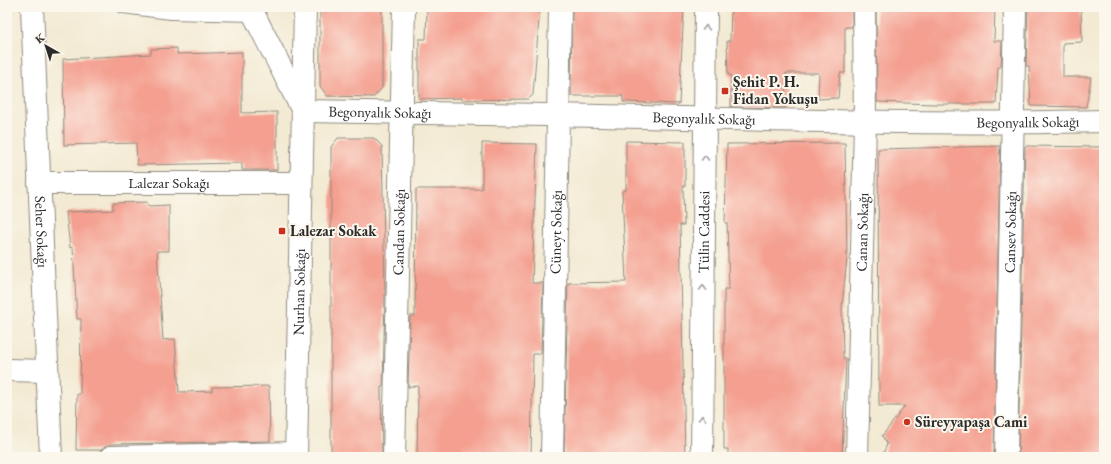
<svg xmlns="http://www.w3.org/2000/svg" width="1111" height="464" viewBox="0 0 1111 464" font-family="'EB Garamond',serif">
<rect width="100%" height="100%" fill="#fbf7ec"/>
<filter id="ink" filterUnits="userSpaceOnUse"><feTurbulence type="fractalNoise" baseFrequency=".025" numOctaves="2"/><feDisplacementMap in="SourceGraphic" scale="8" xChannelSelector="R" yChannelSelector="G"/><feConvolveMatrix kernelMatrix="1 2 1 2 8 2 1 2 1" color-interpolation-filters="sRGB"/></filter>
<filter id="wash" filterUnits="userSpaceOnUse"><feTurbulence type="fractalNoise" baseFrequency=".012" numOctaves="4" result="noise"/><feDisplacementMap in="SourceGraphic" scale="16" xChannelSelector="R" yChannelSelector="G"/><feGaussianBlur stdDeviation="0.9" result="paint"/><feColorMatrix in="noise" values="0 0 0 0 0 0 0 0 0 0 0 0 0 0 0 0 0 1.4 0 .05"/><feComposite in="paint" operator="in"/></filter>
<g filter="url(#wash)">
<rect width="100%" height="100%" fill="#f3ead3"/>
<g id="blocks">
<path fill="#f49f8f" d="M 320,7 L 382,7 L 382,88 L 374,97 L 327,96 L 320,86 Z
M 427,7 L 540,7 L 533,95 L 528,99 L 462,100 L 462,98 L 419,99 L 419,39 L 426,39 Z
M 572,7 L 684,7 L 679,104 L 623,102 L 623,96 L 571,96 Z
M 731,7 L 852,7 L 852,27 L 845,27 L 845,73 L 840,73 L 838,98 L 818,99 L 819,73 L 786,73 L 785,108 L 731,107 L 731,75 L 728,75 L 727,41 L 730,41 Z
M 876,7 L 995,7 L 994,41 L 1002,41 L 1001,67 L 998,67 L 996,104 L 934,104 L 877,102 Z
M 1028,7 L 1081,7 L 1082,42 L 1063,43 L 1063,77 L 1091,77 L 1086,107 L 1031,106 L 1029,66 L 1026,66 Z
M 177,48 L 177,54 L 242,52 L 242,113 L 277,112 L 277,170 L 242,170 L 242,163 L 137,165 L 136,143 L 64,145 L 63,59 L 151,54 L 151,49 Z
M 338,138 L 374,138 L 382,146 L 385,294 L 383,387 L 381,387 L 382,457 L 331,457 L 331,147 Z
M 626,141 L 685,142 L 685,186 L 683,186 L 684,225 L 680,225 L 685,457 L 564,457 L 568,283 L 626,282 L 622,191 L 626,190 Z
M 482,143 L 537,144 L 532,283 L 543,283 L 541,354 L 533,354 L 531,457 L 417,457 L 418,386 L 408,387 L 410,316 L 415,316 L 416,189 L 482,189 Z
M 845,143 L 847,258 L 842,307 L 843,358 L 846,358 L 842,457 L 728,457 L 728,449 L 724,449 L 724,289 L 729,289 L 727,223 L 725,223 L 727,144 Z
M 1000,146 L 994,457 L 882,457 L 887,444 L 882,436 L 905,406 L 879,406 L 878,149 Z
M 1025,146 L 1104,147 L 1104,457 L 1018,457 Z
M 147,202 L 148,206 L 169,205 L 169,251 L 157,251 L 163,340 L 175,339 L 179,392 L 212,391 L 212,387 L 269,386 L 270,441 L 111,444 L 101,450 L 76,450 L 77,394 L 80,394 L 81,319 L 77,319 L 73,247 L 70,248 L 66,212 L 113,210 L 113,203 Z"/>
</g>
</g>
<g filter="url(#ink)">
<use href="#blocks" fill-opacity="0" stroke="#8f8a7f" stroke-width="1"/>
<g fill="none" stroke-linecap="round" stroke-linejoin="round">
<g stroke="#8f8a7f" stroke-width="14">
<path id="service" d="M 123,7 L 171,13 L 254,15"/>
</g>
<g stroke="#8f8a7f" stroke-width="24">
<g id="minor">
<path id="s1" d="M 32,7 L 51,457"/>
<path d="M 252,7 L 254,15 L 302,109"/>
<path id="s2" d="M 304,111 C 403,113 502,114 601,116 C 769,120 936,125 1104,121"/>
<path id="s3" d="M 39,183 L 300,183"/>
<path d="M 7,370 L 47,371"/>
<path d="M 111,457 L 296,453"/>
<path id="s4" d="M 296,457 L 305,7"/>
<path id="s5" d="M 394,457 L 404,7"/>
<path id="s6" d="M 552,457 L 560,7"/>
<path id="s7" d="M 702,457 L 706,7"/>
<path id="s8" d="M 857,457 L 865,123 L 864,7"/>
<path id="s9" d="M 1006,457 L 1015,7"/>
</g>
</g>
<use href="#service" stroke="#fff" stroke-width="12"/>
<use href="#minor" stroke="#fff" stroke-width="22"/>
</g>
<defs><path id="oneway-chevron" d="M-2-3.5L2.5 0L-2 3.5" fill="none" stroke-width="1.6" stroke-linecap="round" stroke-linejoin="round"/></defs>
<g stroke="#a0a0a0">
<use href="#oneway-chevron" transform="translate(706 28) rotate(-90)"/>
<use href="#oneway-chevron" transform="translate(705 158) rotate(-89)"/>
<use href="#oneway-chevron" transform="translate(703 288) rotate(-89)"/>
<use href="#oneway-chevron" transform="translate(702 418) rotate(-89)"/>
</g>
</g>
<g fill="#c8321e" stroke="#fbf7ec" stroke-width="1.5">
<rect x="721" y="87" width="8" height="8" rx="2"/>
<rect x="278" y="227" width="8" height="8" rx="2"/>
<circle cx="907" cy="422" r="4"/>
</g>
<g text-anchor="middle" stroke-width="4" stroke-linejoin="round" paint-order="stroke">
<g font-size="15" font-weight="bold" fill="#2b2b2b" stroke="#fbf7ec" text-anchor="start">
<text x="733" y="87">Şehit P. H.<tspan x="733" dy="17">Fidan Yokuşu</tspan></text>
<text x="290" y="236">Lalezar Sokak</text>
<text x="915" y="427">Süreyyapaşa Cami</text>
</g>
<g font-size="15" fill="#2b2b2b" stroke="#fbf7ec">
<text dy="5" stroke="none"><textPath href="#s2" startOffset="76">Begonyalık Sokağı</textPath></text>
<text dy="5" stroke="none"><textPath href="#s2" startOffset="400">Begonyalık Sokağı</textPath></text>
<text dy="5" stroke="none"><textPath href="#s2" startOffset="724">Begonyalık Sokağı</textPath></text>
<text dy="5" stroke="none"><textPath href="#s3" startOffset="130">Lalezar Sokağı</textPath></text>
<text dy="5" stroke="none"><textPath href="#s1" startOffset="225">Seher Sokağı</textPath></text>
<text dy="5" stroke="none"><textPath href="#s5" startOffset="225">Candan Sokağı</textPath></text>
<text dy="5" stroke="none"><textPath href="#s6" startOffset="225">Cüneyt Sokağı</textPath></text>
<text dy="5" stroke="none"><textPath href="#s7" startOffset="225">Tülin Caddesi</textPath></text>
<text dy="5" stroke="none"><textPath href="#s8" startOffset="225">Canan Sokağı</textPath></text>
<text dy="5" stroke="none"><textPath href="#s9" startOffset="225">Cansev Sokağı</textPath></text>
<text dy="5" stroke="none"><textPath href="#s4" startOffset="165">Nurhan Sokağı</textPath></text>
</g>
</g>
<rect width="1111" height="464" fill="none" stroke="#fbf7ec" stroke-width="24"/>
<g transform="translate(46 46) rotate(321)" stroke="#fbf7ec" stroke-width="3" paint-order="stroke">
<path d="M0-3L7 15L0 10L-7 15Z" fill="#2b2b2b"/>
<text y="-6" font-size="11" font-weight="bold" text-anchor="middle" fill="#2b2b2b">K</text>
</g>
</svg>
